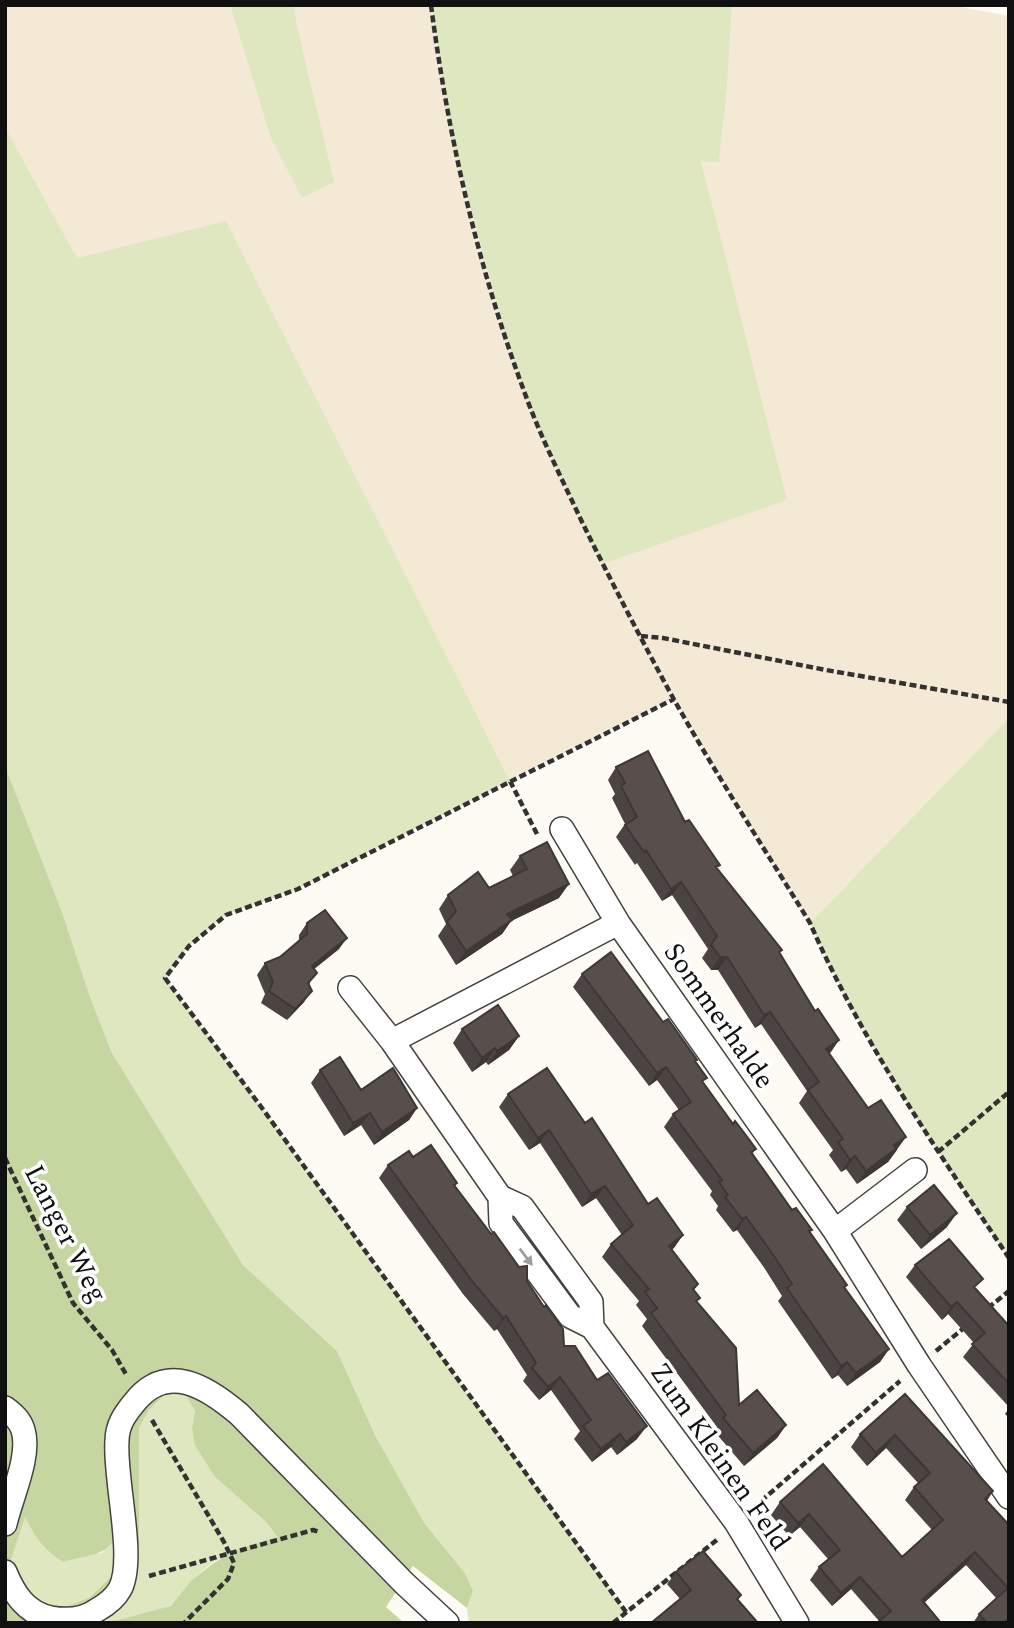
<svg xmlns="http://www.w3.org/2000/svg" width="1014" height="1628" viewBox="0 0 1014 1628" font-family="Spectral,serif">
<rect width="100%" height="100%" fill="#fefaf4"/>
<path fill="#f3e9d5" d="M 5,5 L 230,5 L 270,136 L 298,31 L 294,5 L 431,5 L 439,67 L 464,190 L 503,327 L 524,391 L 548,450 L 718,231 L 701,160 L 719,161 L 727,91 L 732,5 L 951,5 L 1009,16 L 1009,718 L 810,923 L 674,699 L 510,781 L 226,222 L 77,258 L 5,127 Z"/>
<path fill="#dee7bf" d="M 230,5 L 294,5 L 298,31 L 334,182 L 302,198 L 270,136 Z
M 431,5 L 732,5 L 727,91 L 719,162 L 701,161 L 787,500 L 602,564 L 548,450 L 524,392 L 503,327 L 450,134 Z
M 5,127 L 77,258 L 226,221 L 510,781 L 298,889 L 226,915 L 189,946 L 165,978 L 262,1108 L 626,1612 L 613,1623 L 469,1623 L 467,1608 L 473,1591 L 465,1573 L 425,1524 L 376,1437 L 337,1351 L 243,1265 L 112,1053 L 90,997 L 62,912 L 5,766 Z
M 1009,718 L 1009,1258 C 937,1150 862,1042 810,923 Z
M 183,1390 L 195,1411 L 192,1428 L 215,1477 L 266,1522 L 277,1538 C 254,1545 232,1550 211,1564 C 195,1576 186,1590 173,1604 C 164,1612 113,1623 99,1623 L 97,1617 L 128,1589 L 139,1544 L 139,1428 L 149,1410 L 167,1394 Z
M 25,1516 L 63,1562 L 82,1555 L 102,1553 L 120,1526 L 120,1561 L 112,1576 L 90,1597 L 68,1606 L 51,1607 L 28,1595 L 18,1581 L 11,1560 Z"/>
<path fill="#c6d6a0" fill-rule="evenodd" d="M 5,766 L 62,912 L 90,997 L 112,1053 L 243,1265 L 337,1351 L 376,1437 L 425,1524 L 465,1573 L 473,1591 L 467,1608 L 413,1566 L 386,1607 L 404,1623 L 107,1623 L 171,1606 L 191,1581 L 211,1565 L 231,1552 L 277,1537 L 266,1522 L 215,1477 L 195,1445 L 192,1428 L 195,1411 L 183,1390 L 166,1394 L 149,1410 L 139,1428 L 139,1544 L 128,1589 L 97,1617 L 99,1623 L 5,1623 ZM 25,1517 C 36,1538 42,1548 63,1562 C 90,1553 108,1559 119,1529 L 120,1561 L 112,1576 L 90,1597 L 68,1606 L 51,1607 L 28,1595 L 18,1581 L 11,1560 Z"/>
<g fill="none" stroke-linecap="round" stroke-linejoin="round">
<g stroke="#434343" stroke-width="26">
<path id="minor" d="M 562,829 L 618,923 L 835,1231 L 919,1365 L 1009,1497
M 350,988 L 392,1041 L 500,1197 L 522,1207 L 591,1302 L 592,1327
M 392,1041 L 618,923
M 500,1197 L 501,1223 L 570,1316 L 592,1327 L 736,1522 L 797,1623
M 835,1231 L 915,1170
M 5,1408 C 13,1414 20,1420 23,1430 C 31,1456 11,1497 5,1524
M 5,1572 C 14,1594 26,1613 51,1618 C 68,1621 83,1620 97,1610 C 106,1605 115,1598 120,1589 C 136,1559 114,1478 117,1441 C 117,1425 125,1414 134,1403 C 167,1361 207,1387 239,1414 L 404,1583 L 447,1623"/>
</g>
<path stroke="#323232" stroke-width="4.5" stroke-dasharray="7 3.5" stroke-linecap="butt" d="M 431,5 C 448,136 478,267 524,391 C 540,436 562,479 582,522 C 611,581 641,639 672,696 C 715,773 764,848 810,923 C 862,1042 937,1150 1009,1258
M 641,636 L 663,638 L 826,670 L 1009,702
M 510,781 L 537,834
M 938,1152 L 1009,1092
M 5,1158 L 73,1303 L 112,1350 L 127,1376
M 988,1308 L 1009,1291
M 936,1351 L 965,1327
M 152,1420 L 224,1542 L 234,1563 L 228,1579 L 184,1623
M 753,1508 L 900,1381
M 149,1576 L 313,1530 L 319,1532
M 626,1612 L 262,1108 L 165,978 L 189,946 L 226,915 L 298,889 L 674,699
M 613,1623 L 718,1539"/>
<use href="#minor" stroke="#fff" stroke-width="23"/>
</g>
<path fill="#4c4442" d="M 616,767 L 685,822 L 717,869 L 782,950 L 780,953 L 831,1052 L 829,1053 L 897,1150 L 888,1162 L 857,1184 L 846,1169 L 841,1172 L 829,1155 L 833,1150 L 799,1103 L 807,1091 L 761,1024 L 755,1028 L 718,970 L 711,970 L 702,958 L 708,949 L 672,895 L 662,901 L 637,863 L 635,865 L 616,837 L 625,824 L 612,798 L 615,794 L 608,780 Z
M 520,856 L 559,898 L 511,921 L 502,934 L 456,965 L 438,936 L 446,924 L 439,909 L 448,895 L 489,888 L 513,876 L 510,870 Z
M 307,923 L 339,949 L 314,969 L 304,1002 L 287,1020 L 261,1003 L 265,994 L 257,975 L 265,963 L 280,957 L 299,941 L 299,935 Z
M 582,974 L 663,1022 L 695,1062 L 703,1083 L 733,1124 L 756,1149 L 752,1154 L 792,1210 L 812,1230 L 810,1232 L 847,1285 L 845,1288 L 889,1349 L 880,1362 L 847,1386 L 838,1375 L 832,1379 L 778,1301 L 782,1296 L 765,1269 L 737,1230 L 733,1232 L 716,1210 L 718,1206 L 710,1195 L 712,1191 L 664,1127 L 673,1114 L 679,1110 L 657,1080 L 649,1086 L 573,987 Z
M 462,1029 L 519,1036 L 509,1050 L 488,1065 L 486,1062 L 472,1072 L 453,1043 Z
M 320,1070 L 361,1090 L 417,1108 L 409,1120 L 374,1145 L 361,1125 L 344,1136 L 311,1083 Z
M 508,1094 L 585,1123 L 648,1204 L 683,1235 L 672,1250 L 698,1284 L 694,1290 L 697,1303 L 739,1405 L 786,1425 L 777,1438 L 744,1466 L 714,1431 L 717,1427 L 642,1326 L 647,1319 L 636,1305 L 639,1301 L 602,1257 L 611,1244 L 622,1235 L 596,1198 L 582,1207 L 540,1143 L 529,1150 L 499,1107 Z
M 413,1157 L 457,1183 L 455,1186 L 527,1281 L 564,1346 L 637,1439 L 617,1455 L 611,1447 L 592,1462 L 574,1439 L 580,1431 L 551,1390 L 539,1400 L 523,1381 L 527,1375 L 497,1329 L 494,1331 L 463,1294 L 379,1178 L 388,1165 Z
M 907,1207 L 947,1227 L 921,1249 L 897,1220 Z
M 915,1265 L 976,1290 L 1009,1326 L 1009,1407 L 963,1357 L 974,1343 L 948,1314 L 942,1320 L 906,1277 Z
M 905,1394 L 993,1491 L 987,1501 L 1009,1525 L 1009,1623 L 973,1623 L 979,1614 L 996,1598 L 966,1565 L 879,1621 L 851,1589 L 832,1606 L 810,1580 L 819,1567 L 828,1559 L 800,1527 L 789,1536 L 771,1515 L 780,1502 L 902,1557 L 932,1530 L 905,1500 L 914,1487 L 918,1483 L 886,1448 L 867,1466 L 851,1447 L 860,1434 Z
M 1009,1408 L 1009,1418 L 1005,1414 Z
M 676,1572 L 741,1595 L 738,1600 L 680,1599 L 667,1584 Z"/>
<path fill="#3e3736" d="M 681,882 L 672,895 L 662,901 L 671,889 Z
M 569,884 L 559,898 L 511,921 L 502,934 L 456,965 L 466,951 L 507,914 Z
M 347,938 L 339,949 L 304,977 L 312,966 Z
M 720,957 L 727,957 L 718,970 L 711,970 Z
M 312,991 L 304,1002 L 287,1020 L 295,1009 Z
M 770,1012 L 761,1024 L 755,1028 L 764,1015 Z
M 519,1036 L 509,1050 L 488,1065 L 497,1051 Z
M 839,1040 L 831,1052 L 817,1062 L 826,1049 Z
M 495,1048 L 486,1062 L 472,1072 L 482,1058 Z
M 666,1067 L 657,1080 L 649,1086 L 657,1073 Z
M 417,1108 L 409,1120 L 374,1145 L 382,1132 Z
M 370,1113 L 361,1125 L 344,1136 L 353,1123 Z
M 549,1130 L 540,1143 L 529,1150 L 538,1138 Z
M 906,1137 L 888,1162 L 857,1184 L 866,1171 L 894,1145 Z
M 855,1156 L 846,1169 L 841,1172 L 850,1160 Z
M 605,1186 L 596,1198 L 582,1207 L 591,1194 Z
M 957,1213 L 947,1227 L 921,1249 L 930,1235 Z
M 746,1217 L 737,1230 L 733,1232 L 742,1219 Z
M 683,1235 L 674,1248 L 660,1258 L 669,1246 Z
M 957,1302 L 948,1314 L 942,1320 L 951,1307 Z
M 506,1316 L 497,1329 L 494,1331 L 503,1318 Z
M 889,1349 L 880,1362 L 847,1386 L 856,1373 Z
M 847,1362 L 838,1375 L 832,1379 L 841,1366 Z
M 560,1377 L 551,1390 L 539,1400 L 548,1387 Z
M 786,1425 L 777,1438 L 744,1466 L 753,1453 Z
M 647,1426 L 637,1439 L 617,1455 L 626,1442 Z
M 620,1434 L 611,1447 L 592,1462 L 601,1449 Z
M 895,1435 L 886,1448 L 867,1466 L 876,1453 Z
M 809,1514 L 800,1527 L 789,1536 L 798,1523 Z
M 975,1552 L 966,1565 L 913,1613 L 922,1600 Z
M 860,1577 L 851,1589 L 832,1606 L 841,1593 Z"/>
<path fill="#584f4d" stroke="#3e3736" stroke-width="2" d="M 648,751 L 685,822 L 689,820 L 720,865 L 716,867 L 782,950 L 779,952 L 815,1011 L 818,1009 L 839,1040 L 826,1049 L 868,1108 L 881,1100 L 906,1137 L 894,1145 L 896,1149 L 866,1171 L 855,1156 L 850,1160 L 838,1142 L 843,1139 L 808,1090 L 819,1082 L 770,1012 L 764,1015 L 727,957 L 720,957 L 711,945 L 717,936 L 681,882 L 671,889 L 646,850 L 644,852 L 625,825 L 637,817 L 621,786 L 625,783 L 616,767 Z
M 547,842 L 569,884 L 507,914 L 512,920 L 466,951 L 447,922 L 456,911 L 448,895 L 478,872 L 489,888 L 527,869 L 520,856 Z
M 325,910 L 347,938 L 312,966 L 317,973 L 308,983 L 312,991 L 295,1009 L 269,991 L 273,982 L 265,963 L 280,957 L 307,934 L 307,923 Z
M 611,952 L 663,1022 L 668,1019 L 697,1060 L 695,1061 L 707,1078 L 702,1081 L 733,1124 L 735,1121 L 748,1138 L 756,1149 L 751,1152 L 792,1210 L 796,1208 L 812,1230 L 809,1231 L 847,1285 L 844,1287 L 889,1349 L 856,1373 L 847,1362 L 841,1366 L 787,1288 L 792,1284 L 774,1256 L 746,1217 L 742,1219 L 725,1197 L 728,1195 L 719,1182 L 722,1180 L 673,1114 L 691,1102 L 666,1067 L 657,1073 L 582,974 Z
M 498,1005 L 519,1036 L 497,1051 L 495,1048 L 482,1058 L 462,1029 Z
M 340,1057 L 361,1090 L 393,1068 L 417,1108 L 382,1132 L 370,1113 L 353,1123 L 320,1070 Z
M 547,1068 L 585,1123 L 592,1118 L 648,1204 L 657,1198 L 683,1235 L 669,1246 L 698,1284 L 693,1289 L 700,1298 L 696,1301 L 736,1348 L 739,1405 L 757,1390 L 786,1425 L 753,1453 L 723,1418 L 726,1415 L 651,1313 L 657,1308 L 645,1292 L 649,1289 L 611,1244 L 633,1225 L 605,1186 L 591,1194 L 549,1130 L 538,1138 L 508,1094 Z
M 431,1145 L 457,1183 L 454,1185 L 491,1234 L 494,1232 L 519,1267 L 527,1266 L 527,1281 L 544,1307 L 546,1305 L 563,1329 L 564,1346 L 575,1346 L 597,1380 L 608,1373 L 647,1426 L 626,1442 L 620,1434 L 601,1449 L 583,1426 L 591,1420 L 560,1377 L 548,1387 L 532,1368 L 536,1363 L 506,1316 L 503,1318 L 472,1281 L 388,1165 L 409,1151 L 413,1157 Z
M 934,1185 L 957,1213 L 930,1235 L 907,1207 Z
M 949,1239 L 983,1279 L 974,1287 L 1009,1326 L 1009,1384 L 972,1344 L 985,1333 L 957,1302 L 951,1307 L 915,1265 Z
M 905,1394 L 993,1491 L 985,1499 L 1009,1525 L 1009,1618 L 1004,1623 L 987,1623 L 979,1614 L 1008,1588 L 975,1552 L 922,1600 L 941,1623 L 877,1623 L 891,1611 L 860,1577 L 841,1593 L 819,1567 L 840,1550 L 809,1514 L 798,1523 L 780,1502 L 823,1464 L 902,1557 L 943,1520 L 914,1487 L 930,1473 L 895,1435 L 876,1453 L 860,1434 Z
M 703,1551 L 741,1595 L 737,1599 L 758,1623 L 651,1623 L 691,1590 L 676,1572 Z"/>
<defs><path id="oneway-solid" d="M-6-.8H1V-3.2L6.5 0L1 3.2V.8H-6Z" transform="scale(1.75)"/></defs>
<use fill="#9f9f9f" href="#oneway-solid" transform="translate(526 1257) rotate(53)"/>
<g text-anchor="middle" stroke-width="7" stroke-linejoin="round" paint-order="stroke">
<g font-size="28" fill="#101010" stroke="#fff">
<text transform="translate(720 1015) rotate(55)" y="10">Sommerhalde</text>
<text transform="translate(67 1233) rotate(63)" y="10">Langer Weg</text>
<text transform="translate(721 1456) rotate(55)" y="10">Zum Kleinen Feld</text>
</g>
</g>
<rect width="1014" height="1628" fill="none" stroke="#101010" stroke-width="14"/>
</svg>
